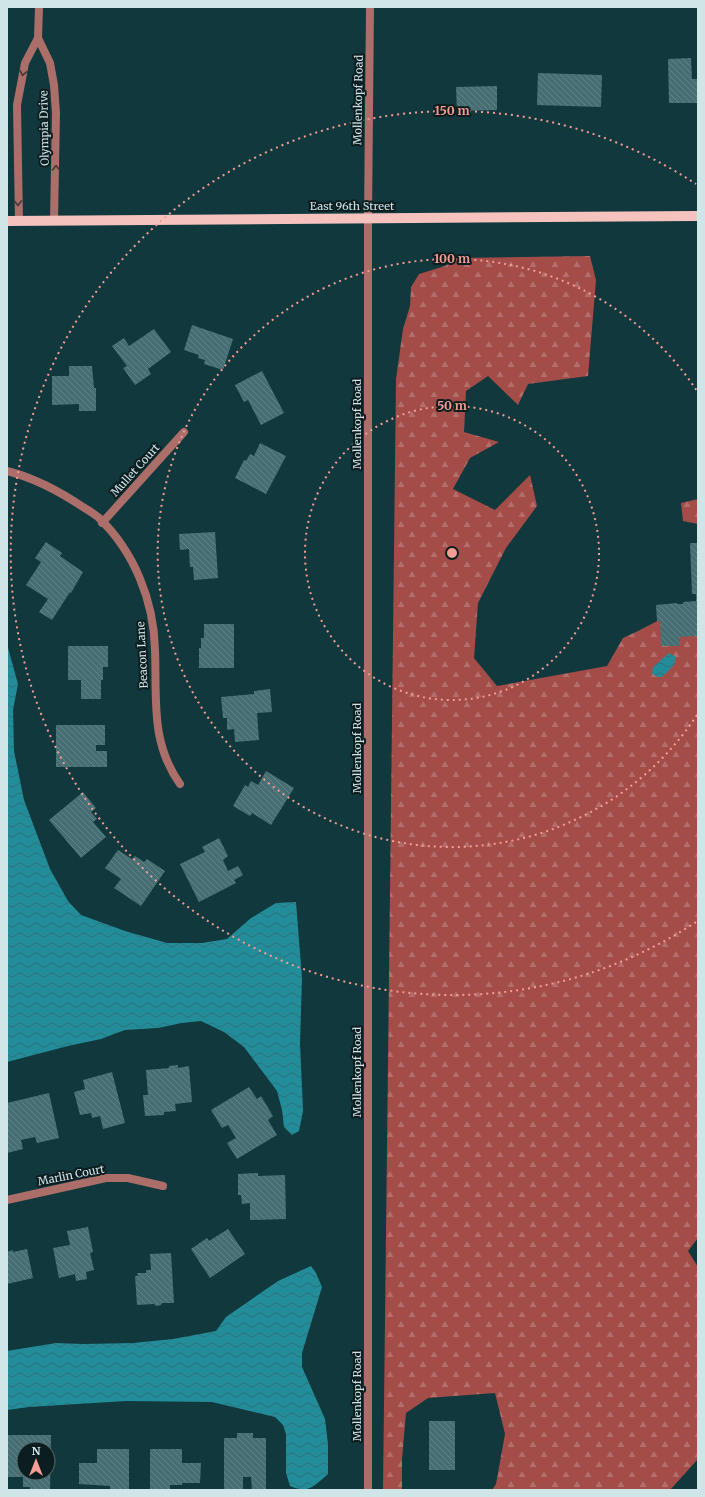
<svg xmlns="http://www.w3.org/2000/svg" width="705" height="1497" viewBox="0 0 705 1497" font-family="Merriweather,serif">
<defs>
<pattern id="forest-firs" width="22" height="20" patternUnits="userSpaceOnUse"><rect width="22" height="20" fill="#a34c48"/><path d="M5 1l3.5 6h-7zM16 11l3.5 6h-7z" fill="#b36e6b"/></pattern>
<pattern id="water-waves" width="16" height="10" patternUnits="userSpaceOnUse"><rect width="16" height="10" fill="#238c99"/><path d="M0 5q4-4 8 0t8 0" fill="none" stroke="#2c737c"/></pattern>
<pattern id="building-back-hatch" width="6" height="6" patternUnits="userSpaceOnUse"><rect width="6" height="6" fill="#466e73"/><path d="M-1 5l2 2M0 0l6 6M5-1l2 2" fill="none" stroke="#608387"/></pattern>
</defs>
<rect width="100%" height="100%" fill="#10383d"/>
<path fill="url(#forest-firs)" d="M 590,256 L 596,280 L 588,376 L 528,384 L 518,405 L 488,376 L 466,391 L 464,432 L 499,442 L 470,458 L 453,489 L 495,510 L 530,475 L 537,506 L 506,548 L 478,603 L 474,658 L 497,686 L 607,666 L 623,638 L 638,631 L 698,600 L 698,1238 L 688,1251 L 698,1267 L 698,1459 L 670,1490 L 492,1490 L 496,1484 L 505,1434 L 495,1393 L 428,1398 L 406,1413 L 402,1459 L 402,1490 L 383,1490 L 396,379 L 403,329 L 410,306 L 411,287 L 419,274 L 445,266 L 458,258 Z
M 698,499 L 698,524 L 683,521 L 681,503 Z"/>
<path fill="url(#water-waves)" d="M 7,644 L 18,684 L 13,710 L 14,751 L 24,800 L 50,869 L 68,901 L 81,915 L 125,931 L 167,943 L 202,943 L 227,939 L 251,918 L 276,903 L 296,902 L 302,978 L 300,1043 L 303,1111 L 299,1131 L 292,1135 L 284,1127 L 282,1110 L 277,1091 L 244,1047 L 224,1032 L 201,1021 L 182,1023 L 158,1028 L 125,1030 L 101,1039 L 68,1046 L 7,1062 Z
M 669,653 L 676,657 L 674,665 L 662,677 L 658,677 L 652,674 L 653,667 Z
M 311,1266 L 316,1273 L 322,1287 L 302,1353 L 302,1367 L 325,1419 L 328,1444 L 328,1474 C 314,1486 309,1494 290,1486 L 286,1473 L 286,1434 L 283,1425 L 275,1417 L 212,1402 L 126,1401 L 29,1407 L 7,1410 L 7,1351 L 56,1343 L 83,1344 L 133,1343 L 173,1339 L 216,1331 L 226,1317 L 278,1281 Z"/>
<path fill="url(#building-back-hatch)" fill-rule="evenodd" d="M 691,58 L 692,79 L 698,79 L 698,103 L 669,103 L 668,59 Z
M 538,73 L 602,75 L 601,107 L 537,105 Z
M 497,86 L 497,110 L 457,111 L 456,87 Z
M 192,325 L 233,339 L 223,370 L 204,364 L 205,360 L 198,358 L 199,355 L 184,350 Z
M 154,329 L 171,352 L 148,369 L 151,374 L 135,385 L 123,368 L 127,366 L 112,346 L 124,338 L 129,346 Z
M 69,366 L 92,366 L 94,388 L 96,388 L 96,411 L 79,411 L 79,404 L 52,405 L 52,376 L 69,376 Z
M 262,371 L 284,413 L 261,425 L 248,400 L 244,402 L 235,385 Z
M 260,443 L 286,456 L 266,494 L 235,478 L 244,460 L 246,461 L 250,454 L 254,456 Z
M 215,532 L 218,578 L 194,580 L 193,567 L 190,567 L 189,549 L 180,550 L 179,534 Z
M 46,542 L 62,553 L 60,556 L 83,572 L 71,593 L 70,592 L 52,620 L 39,612 L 48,599 L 26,585 L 41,562 L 35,558 Z
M 690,543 L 698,543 L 698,636 L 680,637 L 680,646 L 661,646 L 660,621 L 657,621 L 656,605 L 677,603 L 677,604 L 683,604 L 683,602 L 696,601 L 696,594 L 692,594 Z
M 204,624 L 234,624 L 234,668 L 199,668 L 199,648 L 201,648 L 201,638 L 204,638 Z
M 68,646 L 108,646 L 108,667 L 103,667 L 103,680 L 101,680 L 101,699 L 81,699 L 81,680 L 68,680 Z
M 270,689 L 272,712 L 257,713 L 259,740 L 235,742 L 234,729 L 227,730 L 227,718 L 223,718 L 221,697 L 254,694 L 254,691 Z
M 56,725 L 105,725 L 105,745 L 96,745 L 96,751 L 107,751 L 107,767 L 56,767 Z
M 266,771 L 294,788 L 271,825 L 252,813 L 250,816 L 233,806 L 245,785 L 248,787 L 251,781 L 258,785 Z
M 83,792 L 96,808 L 91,812 L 97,819 L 93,822 L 106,837 L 81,858 L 49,820 Z
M 219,838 L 228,856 L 223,860 L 228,871 L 238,866 L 243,875 L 234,880 L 236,883 L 199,902 L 180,864 L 205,852 L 202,847 Z
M 118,850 L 132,859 L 135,856 L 144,862 L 147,859 L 165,871 L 141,906 L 114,888 L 121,879 L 105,868 Z
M 178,1065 L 178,1068 L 189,1066 L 192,1102 L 175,1104 L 176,1111 L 164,1112 L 164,1115 L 145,1116 L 143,1095 L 148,1095 L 146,1070 L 169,1068 L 169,1066 Z
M 112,1072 L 125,1123 L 103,1129 L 100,1116 L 92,1118 L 91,1113 L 80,1115 L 74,1092 L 85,1089 L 83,1080 Z
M 249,1087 L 257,1099 L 261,1096 L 273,1116 L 268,1120 L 277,1135 L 237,1159 L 227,1143 L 236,1138 L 228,1125 L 222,1128 L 211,1110 Z
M 49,1093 L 59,1138 L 37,1143 L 35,1137 L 21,1140 L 23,1149 L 7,1153 L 7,1103 Z
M 258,1173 L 258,1176 L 285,1175 L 286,1219 L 250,1220 L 250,1203 L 242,1204 L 241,1195 L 238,1195 L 238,1174 Z
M 88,1227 L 93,1252 L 90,1253 L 94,1270 L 86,1272 L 87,1279 L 76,1281 L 75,1274 L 59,1278 L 53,1248 L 70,1245 L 67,1231 Z
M 228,1229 L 245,1254 L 210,1278 L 191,1249 L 207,1238 L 209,1241 Z
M 27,1249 L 33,1278 L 7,1284 L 7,1252 L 13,1250 L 13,1252 Z
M 171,1253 L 174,1303 L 162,1303 L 161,1305 L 156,1306 L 154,1304 L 137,1305 L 135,1276 L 138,1276 L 137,1273 L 146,1273 L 146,1270 L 151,1270 L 150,1254 Z
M 429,1421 L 455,1421 L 455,1470 L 429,1470 Z
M 237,1433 L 253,1433 L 253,1438 L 266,1438 L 266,1490 L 252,1490 L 251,1477 L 243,1477 L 243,1490 L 224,1490 L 224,1438 L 237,1438 Z
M 7,1435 L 51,1435 L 50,1490 L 30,1490 L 30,1487 L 23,1487 L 23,1477 L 7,1477 ZM 24,1449 L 48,1449 L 48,1473 L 24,1473 Z
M 97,1449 L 129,1449 L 129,1490 L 110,1490 L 110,1486 L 79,1484 L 79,1463 L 97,1463 Z
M 150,1449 L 182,1449 L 182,1463 L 201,1463 L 200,1483 L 182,1483 L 182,1485 L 170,1485 L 170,1490 L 150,1490 Z"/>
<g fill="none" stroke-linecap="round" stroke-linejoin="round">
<path stroke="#ab6e69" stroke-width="8" d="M 38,38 L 50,63 L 54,85 L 56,113 L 54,221
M 19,221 L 17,105 L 25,63 L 38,38 L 39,7
M 7,471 C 35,478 59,491 83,507 C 88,510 93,513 98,517 C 134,551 154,601 155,650 C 157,698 150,742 180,784
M 102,523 L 184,432
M 7,1200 L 106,1178 L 128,1178 L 163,1186"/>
<path stroke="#ab6e69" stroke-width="8" d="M 368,1490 L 368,218 L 370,7"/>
<path stroke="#f5c2bd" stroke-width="10" d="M 7,221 L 698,216"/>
</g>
<defs><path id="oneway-chevron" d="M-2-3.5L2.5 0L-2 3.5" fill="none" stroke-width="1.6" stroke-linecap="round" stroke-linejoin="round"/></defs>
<g stroke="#443939">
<use href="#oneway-chevron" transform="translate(23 73) rotate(101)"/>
<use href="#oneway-chevron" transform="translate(56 168) rotate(-89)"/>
<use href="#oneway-chevron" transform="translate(18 203) rotate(88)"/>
</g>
<g fill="none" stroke="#f59c94" stroke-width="2" stroke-dasharray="2 4">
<circle cx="452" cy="553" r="147"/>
<path d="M697 715A294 294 0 1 1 697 391"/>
<path d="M696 922A442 442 0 1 1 696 184"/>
</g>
<g text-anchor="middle" stroke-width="4" stroke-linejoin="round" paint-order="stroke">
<g font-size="11" fill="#d0e5e8" stroke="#0c1d1f">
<text transform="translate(358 100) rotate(-89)" y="4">Mollenkopf Road</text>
<text transform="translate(44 128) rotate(-91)" y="4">Olympia Drive</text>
<text x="352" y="210">East 96th Street</text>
<text transform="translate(357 424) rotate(-90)" y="4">Mollenkopf Road</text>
<text transform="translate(135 470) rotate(-48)" y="4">Mullet Court</text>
<text transform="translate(142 655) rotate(-93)" y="4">Beacon Lane</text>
<text transform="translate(357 748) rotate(-90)" y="4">Mollenkopf Road</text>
<text transform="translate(357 1072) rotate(-90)" y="4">Mollenkopf Road</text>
<text transform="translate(71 1175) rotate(-11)" y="4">Marlin Court</text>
<text transform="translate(357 1396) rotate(-90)" y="4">Mollenkopf Road</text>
</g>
</g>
<circle cx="452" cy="553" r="6" fill="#f59c94" stroke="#0c1d1f" stroke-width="2"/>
<g font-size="12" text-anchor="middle" font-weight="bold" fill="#f59c94" stroke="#0c1d1f" stroke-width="4" stroke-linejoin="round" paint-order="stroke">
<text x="452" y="115">150 m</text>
<text x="452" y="263">100 m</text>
<text x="452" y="410">50 m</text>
</g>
<rect width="705" height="1497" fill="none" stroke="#d0e5e8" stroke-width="16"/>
<g transform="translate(36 1461)"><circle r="19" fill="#0c1d1f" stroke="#5a6d6f"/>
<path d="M0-3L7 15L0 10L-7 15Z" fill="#f59c94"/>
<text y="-6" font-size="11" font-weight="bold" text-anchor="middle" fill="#d0e5e8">N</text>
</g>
</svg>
